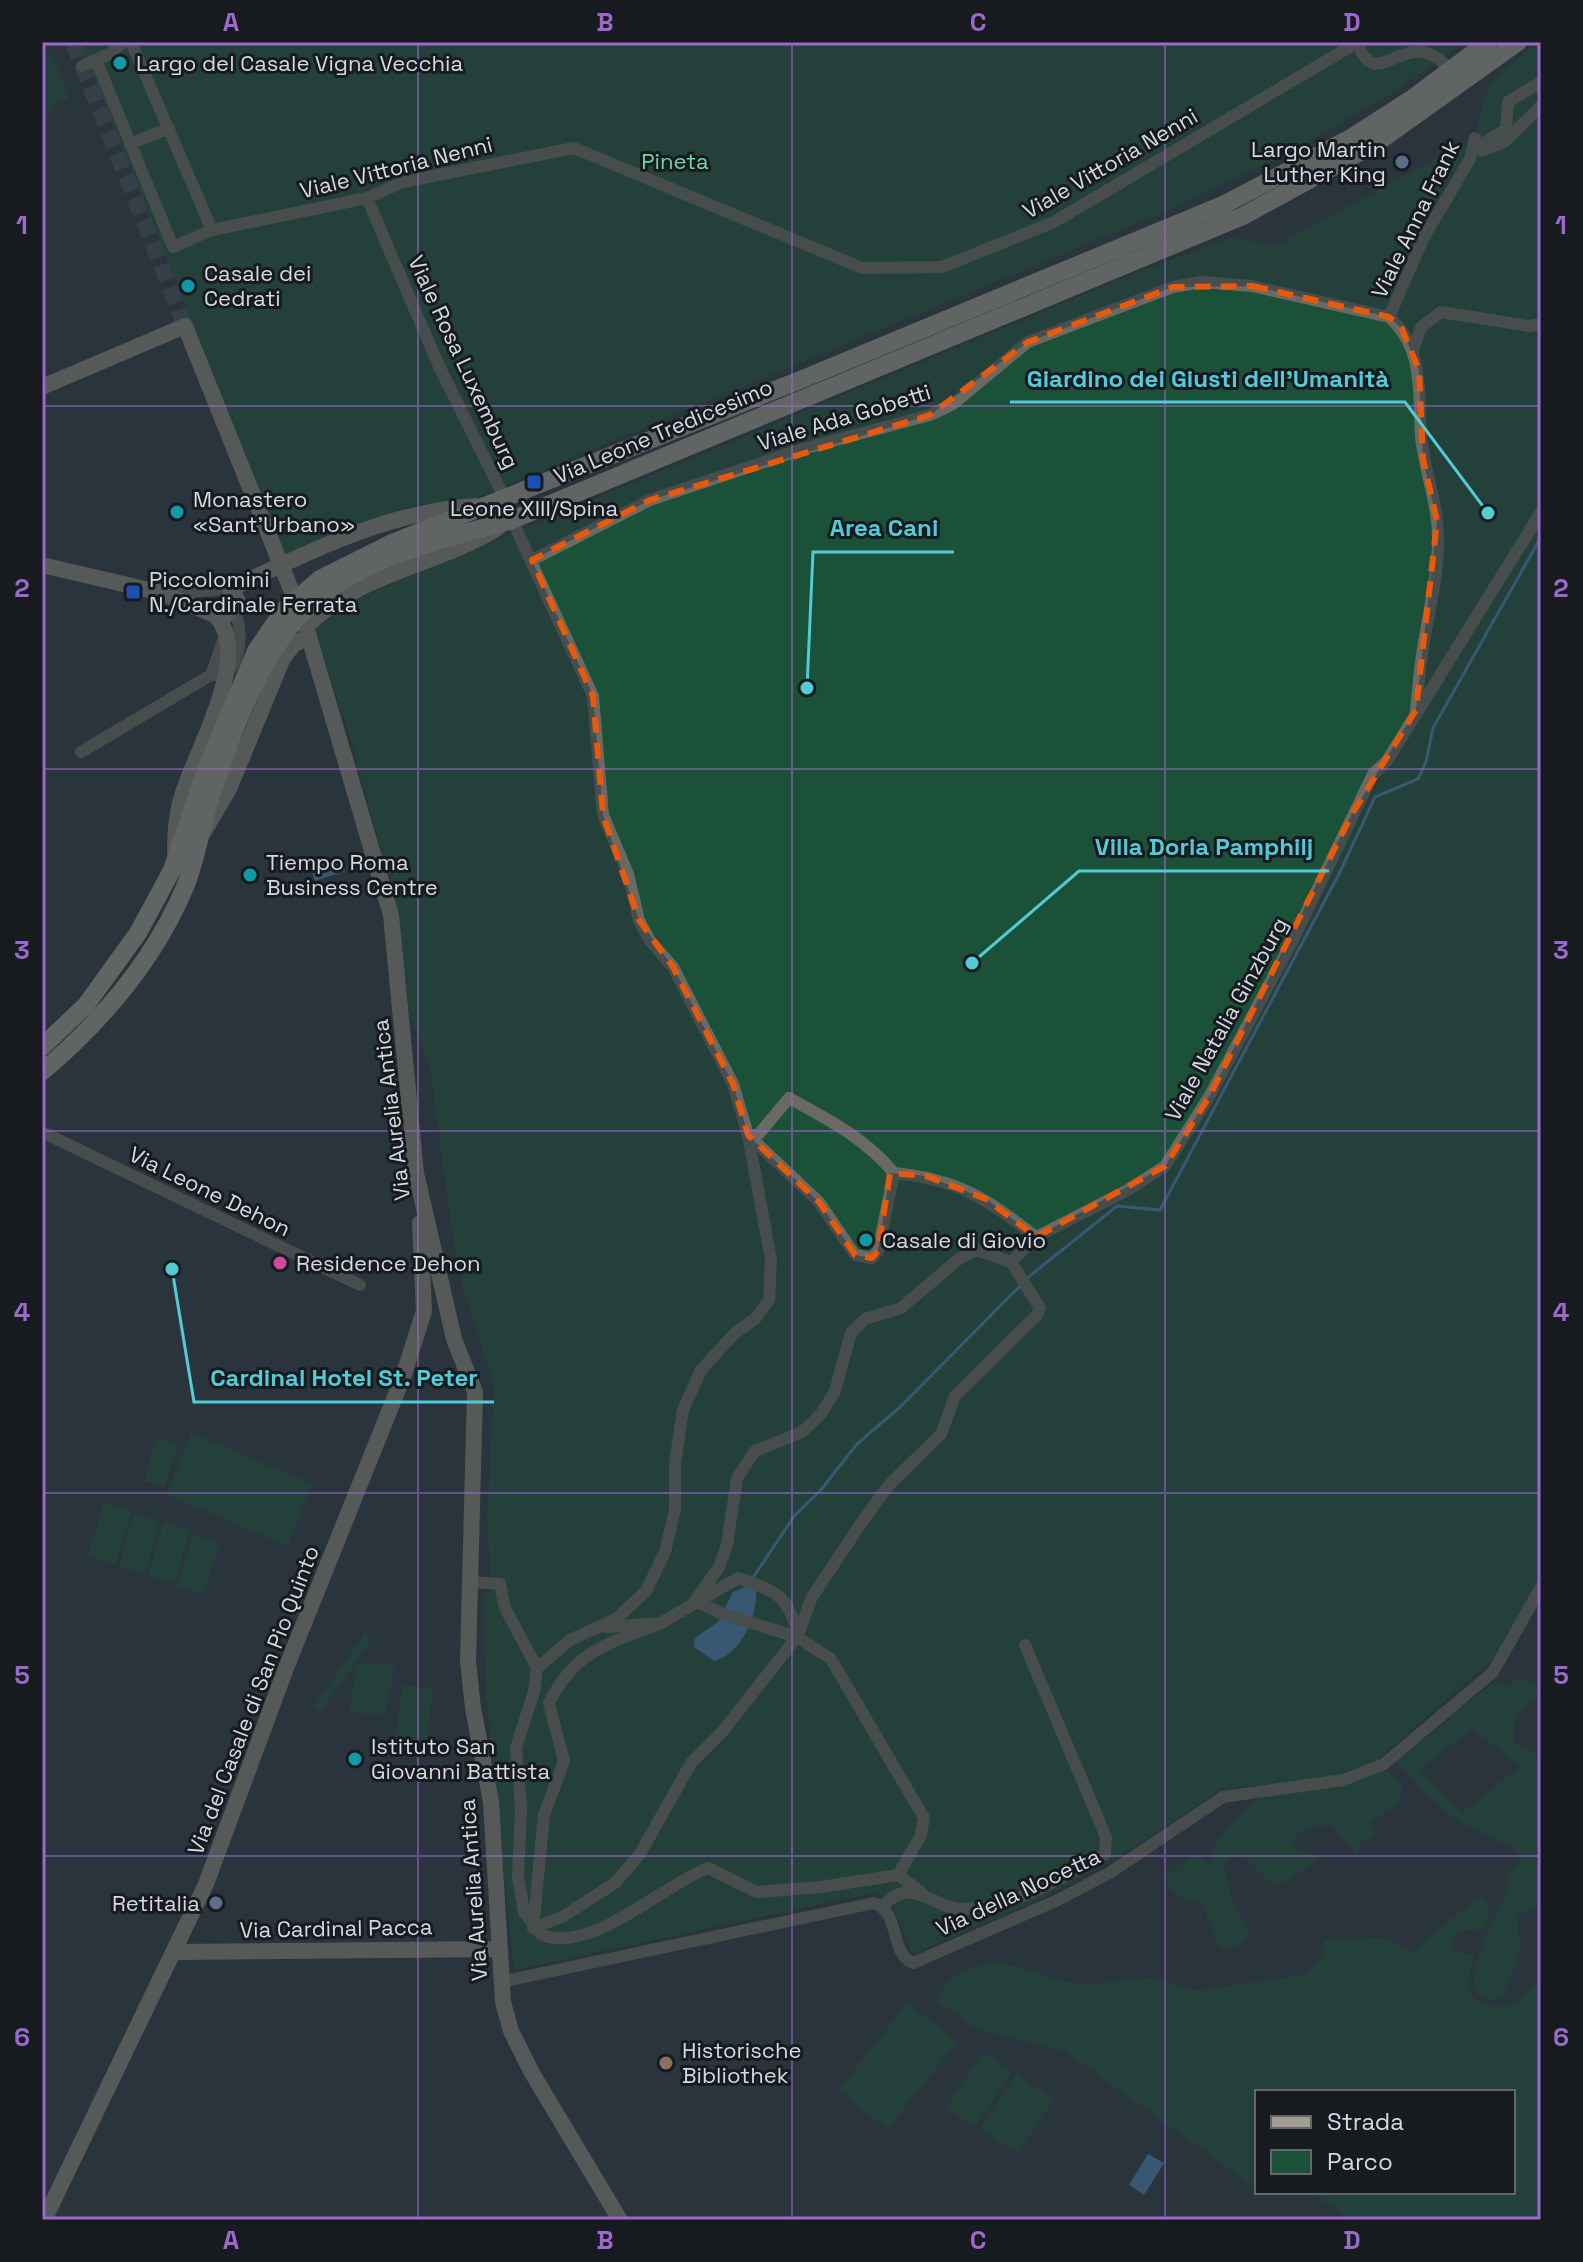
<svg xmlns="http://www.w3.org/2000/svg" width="1583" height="2262" viewBox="0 0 1583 2262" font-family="'Space Grotesk',sans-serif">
<rect width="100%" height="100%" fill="#2a343d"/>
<path fill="#1b5138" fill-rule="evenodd" d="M 80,42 L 1465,42 L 1395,91 L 1290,153 L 1159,214 L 473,499 L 408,506 L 286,556 Z
M 1541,42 L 1541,1582 L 1505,1648 L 1375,1762 L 1317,1780 L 1224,1788 L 1119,1856 L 1045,1897 L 913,1954 L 890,1898 L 877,1892 L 514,1970 L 485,1683 L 484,1594 L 492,1591 L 487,1519 L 494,1387 L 457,1266 L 430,1068 L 409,1011 L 399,916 L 350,736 L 314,632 L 330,615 L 375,591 L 1130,275 L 1224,240 L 1237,238 L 1275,246 L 1478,136 C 1480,81 1499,73 1541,42 Z
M 53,55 L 69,99 L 52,106 L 53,112 L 42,121 L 42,56 Z
M 192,1433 L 313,1484 L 287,1546 L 166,1494 Z
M 157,1437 L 178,1443 L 165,1487 L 144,1481 Z
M 104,1503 L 131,1511 L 115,1565 L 88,1556 Z
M 134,1513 L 160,1521 L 145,1573 L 119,1566 Z
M 164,1522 L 190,1530 L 174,1583 L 148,1575 Z
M 193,1534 L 219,1543 L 203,1595 L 177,1587 Z
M 365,1633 L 372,1639 L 321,1711 L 314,1706 Z
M 357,1665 L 394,1665 L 390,1691 L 380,1691 L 388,1693 L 385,1715 L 349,1712 Z
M 1517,1679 L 1541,1684 L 1541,1705 L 1533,1700 L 1513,1723 L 1514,1743 L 1541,1756 L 1541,1910 L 1525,1911 L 1517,1918 L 1521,1948 L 1504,1995 L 1490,2000 C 1485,1997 1479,1994 1476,1989 C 1466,1966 1501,1908 1509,1886 L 1506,1877 L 1524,1856 C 1504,1840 1483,1835 1462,1823 C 1437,1807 1417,1783 1396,1762 L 1443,1724 L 1450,1722 L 1451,1715 L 1496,1681 L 1508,1688 ZM 1472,1728 L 1521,1766 L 1462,1813 L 1420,1769 Z
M 402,1685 L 433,1689 L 426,1745 L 395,1741 Z
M 1386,1770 L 1403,1784 L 1399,1802 L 1372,1821 L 1375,1837 L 1361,1841 L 1356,1855 L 1331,1824 C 1316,1827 1298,1827 1291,1843 L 1298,1851 L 1322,1857 L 1285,1883 L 1273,1885 L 1244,1857 L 1234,1857 L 1223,1865 L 1234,1905 L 1248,1930 L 1245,1941 L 1229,1950 L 1219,1947 L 1202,1903 C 1186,1904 1170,1891 1163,1878 L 1194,1854 L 1208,1864 C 1213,1857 1212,1852 1215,1845 C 1220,1835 1251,1802 1260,1797 Z
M 1484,1898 L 1490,1908 L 1484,1929 L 1462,1931 L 1451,1938 L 1454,1950 L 1474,1956 C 1472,1965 1467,1977 1469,1987 C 1472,2007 1500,2012 1515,2002 C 1525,1996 1533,1982 1541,1974 L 1541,2220 L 1353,2220 L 1310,2192 L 1513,2192 L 1513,2092 L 1257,2092 L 1257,2184 L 1248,2182 L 1063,2050 L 980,2031 L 938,2002 L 949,1979 L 992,1960 L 1079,1985 L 1149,1978 L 1196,1991 L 1308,1974 L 1322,1957 L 1324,1941 C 1337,1935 1345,1943 1356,1940 C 1387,1934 1384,1937 1411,1953 L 1476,1899 Z
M 908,2003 L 957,2043 L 887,2129 L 838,2090 Z
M 983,2052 L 1012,2071 L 975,2127 L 946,2108 Z
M 1016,2074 L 1053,2099 L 1018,2154 L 980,2129 Z"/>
<path fill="#4b82b3" d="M 340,856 L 345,871 L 315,881 L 310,866 Z
M 748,1586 L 756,1591 C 758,1617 740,1655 714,1661 L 694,1647 L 695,1638 L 718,1622 L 733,1592 Z
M 1148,2154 L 1164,2163 L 1144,2195 L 1129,2185 Z"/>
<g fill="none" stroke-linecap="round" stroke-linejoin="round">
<path stroke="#4b82b3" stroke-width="3" d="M 1026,1279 L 1117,1206 L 1160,1210 L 1339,874 L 1375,797 L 1418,779 L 1426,762 L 1433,728 L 1541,537
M 752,1579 L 795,1515 L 820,1491 L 857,1444 L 900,1407 L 1021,1285"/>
<path stroke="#444d56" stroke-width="16" stroke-dasharray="16 8" stroke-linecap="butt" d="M 73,42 L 185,326"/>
<path stroke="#6b6963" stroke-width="12" d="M 131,42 L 212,230 L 367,198 L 403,182 L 574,148 L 862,268 L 942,267 L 1054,222 L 1358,42
M 1357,42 C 1378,100 1406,17 1451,71
M 96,60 L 173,247 L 212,230
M 82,66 L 111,53 L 123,42
M 130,144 L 169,128
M 1474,149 L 1506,129 L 1508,102 L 1541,82
M 1482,151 L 1504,142 L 1541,106
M 367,198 L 439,366 L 505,499
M 1389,317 L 1424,237 L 1470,159 L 1475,138
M 1413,350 L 1421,327 L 1441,312 L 1529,326 L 1541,324
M 512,520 L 593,696 L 603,815 L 628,874 L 639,920 L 650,941 L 673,967 L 733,1084 L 748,1135 L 771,1260 L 769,1300 L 755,1319 L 735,1333 L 701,1370 L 683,1410 L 675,1463 L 675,1509 L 665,1552 L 646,1591 L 616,1619 L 570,1640 L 537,1668
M 532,560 L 650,500 L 806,448 L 930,415 L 953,404 L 1028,342 L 1173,287 L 1202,282 L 1252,286 L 1389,317 C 1425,349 1418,393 1421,437 C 1424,466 1434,493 1437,521 C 1442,566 1428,611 1422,655 C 1419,673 1418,692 1416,710
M 170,593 L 230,589
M 224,638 L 211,675 L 226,675 C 242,656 242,632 235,610
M 81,752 L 211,675
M 42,1132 L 360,1285
M 748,1135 L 758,1135 L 789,1098 C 829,1120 865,1138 894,1173 C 958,1179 987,1199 1036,1237
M 748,1135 L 819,1202 L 855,1255 L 872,1258 L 878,1251 L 894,1173
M 1011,1262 L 1036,1237 L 1128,1190 L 1165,1166 L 1209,1097 L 1294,938 L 1373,774 L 1387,761 L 1541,512
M 469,1582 L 500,1584 L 505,1608 L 537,1668 L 534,1691 L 516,1748 L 521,1807 L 518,1876 L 524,1912 L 542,1935 C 592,1954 661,1886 708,1868 L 757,1892 L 821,1887 L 898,1875 L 921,1892
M 606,1627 L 661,1623 L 738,1578 C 774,1591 789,1594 797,1634
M 898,1875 L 921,1835 L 924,1818 L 831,1659 L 797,1637 L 723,1614 L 695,1601 L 719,1567 L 727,1545 L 737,1478 L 755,1451 L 802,1432 L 821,1414 L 835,1391 L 851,1333 L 865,1319 L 901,1308 L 960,1258 L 977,1250 L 1011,1262
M 883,1906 C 912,1874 934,1909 962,1909 C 1014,1909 1060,1878 1105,1854 L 1106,1837 L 1025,1645
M 533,1928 L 562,1917 L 615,1883 L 640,1854 L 691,1763 L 722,1732 L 797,1637 L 812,1597 L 864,1519 L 889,1485 L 941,1434 L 955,1396 L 1037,1315 L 1040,1308 L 1011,1262
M 533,1928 L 544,1815 L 564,1761 L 549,1703 C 577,1648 608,1645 661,1623
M 500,1982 L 874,1903 C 901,1912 889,1953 913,1963 L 1058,1900 L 1111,1872 L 1223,1797 L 1343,1780 L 1384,1764 L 1493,1672 L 1541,1587"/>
<path stroke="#8a877d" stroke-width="16" d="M 42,387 L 185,326 L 306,627 L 391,915 L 416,1173 L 454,1339 L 475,1392 L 468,1661 L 473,1708 L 491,1802 L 503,2002 L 511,2031 L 532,2073 L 620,2220
M 42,565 L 162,593 L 215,615 L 226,615 L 236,606 L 237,599 L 230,589 C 308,552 389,511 476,506
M 306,627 C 358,573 436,566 498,528
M 203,833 L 229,789 L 283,658 L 293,645 L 309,636
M 175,852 C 175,833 176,814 182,796 C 195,751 254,654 215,615
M 175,1952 L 498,1949
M 44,2220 L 206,1884 L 286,1668 L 403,1377 L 424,1311 L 420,1223"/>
<path stroke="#a29d91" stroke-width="18" d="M 42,1047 L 86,1005 L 138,933 L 172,870 L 209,762 L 256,651 L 284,610 L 320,579 L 392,543 L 805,378 L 1225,204 L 1349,139 L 1413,98 L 1488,42
M 42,1072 C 102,1021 154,961 185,887 C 197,859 200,828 210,799 C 232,733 262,644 317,599 C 372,553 446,539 512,520 L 1243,216 L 1378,142 L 1518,42"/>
</g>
<path d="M0 0H1583V2262H0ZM 1252,286 L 1389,317 L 1402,329 L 1419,370 L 1423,459 L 1437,521 L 1416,710 L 1352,814 L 1209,1097 L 1165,1166 L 1036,1237 L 986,1199 L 926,1176 L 890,1173 L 878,1251 L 872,1258 L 855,1255 L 819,1202 L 748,1135 L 733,1084 L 673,967 L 639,920 L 603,815 L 593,696 L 532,560 L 650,500 L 930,415 L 1028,342 L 1173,287 Z" fill="#2a343d" fill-opacity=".55" fill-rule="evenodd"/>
<path fill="none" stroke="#e8590c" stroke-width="6" stroke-dasharray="16 10" stroke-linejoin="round" d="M 1252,286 L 1389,317 L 1402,329 L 1419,370 L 1423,459 L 1437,521 L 1416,710 L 1352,814 L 1209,1097 L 1165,1166 L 1036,1237 L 986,1199 L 926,1176 L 890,1173 L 878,1251 L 872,1258 L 855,1255 L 819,1202 L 748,1135 L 733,1084 L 673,967 L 639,920 L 603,815 L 593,696 L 532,560 L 650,500 L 930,415 L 1028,342 L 1173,287 Z"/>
<path fill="none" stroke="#9a69cb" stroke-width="2" stroke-opacity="0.55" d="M 418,42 L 418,2220M 792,42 L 792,2220M 1165,42 L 1165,2220M 42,406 L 1541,406M 42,769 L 1541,769M 42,1131 L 1541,1131M 42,1493 L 1541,1493M 42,1856 L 1541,1856"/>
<g fill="#0f9aa8" stroke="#171b1f" stroke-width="3">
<circle cx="120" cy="63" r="8"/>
<circle cx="188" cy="286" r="8"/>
<circle cx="177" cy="512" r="8"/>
<circle cx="250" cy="875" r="8"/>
<circle cx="866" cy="1240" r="8"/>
<circle cx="355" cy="1759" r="8"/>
</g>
<g fill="#5c6f8a" stroke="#171b1f" stroke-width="3">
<circle cx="1402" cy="162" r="8"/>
<circle cx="216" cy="1903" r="8"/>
</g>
<g fill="#1a4fb4" stroke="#171b1f" stroke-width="3">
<rect x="526" y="474" width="16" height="16" rx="4"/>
<rect x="125" y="584" width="16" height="16" rx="4"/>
</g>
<circle fill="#d1479c" stroke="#171b1f" stroke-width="3" cx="280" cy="1263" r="8"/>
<circle fill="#8d6e63" stroke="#171b1f" stroke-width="3" cx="666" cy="2063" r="8"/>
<g text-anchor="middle" stroke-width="6" stroke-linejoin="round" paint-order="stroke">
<g font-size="22" fill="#d4dae1" stroke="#171b1f" text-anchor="start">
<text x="136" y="71">Largo del Casale Vigna Vecchia</text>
<text x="1386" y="157" text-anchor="end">Largo Martin<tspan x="1386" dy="25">Luther King</tspan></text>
<text x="204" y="281">Casale dei<tspan x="204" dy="25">Cedrati</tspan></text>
<text x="193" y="507">Monastero<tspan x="193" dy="25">«Sant’Urbano»</tspan></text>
<text x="534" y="516" text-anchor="middle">Leone XIII/Spina</text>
<text x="149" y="587">Piccolomini<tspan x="149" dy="25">N./Cardinale Ferrata</tspan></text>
<text x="266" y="870">Tiempo Roma<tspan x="266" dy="25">Business Centre</tspan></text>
<text x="882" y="1248">Casale di Giovio</text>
<text x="296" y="1271">Residence Dehon</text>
<text x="371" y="1754">Istituto San<tspan x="371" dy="25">Giovanni Battista</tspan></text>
<text x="200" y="1911" text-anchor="end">Retitalia</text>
<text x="682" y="2058">Historische<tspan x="682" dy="25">Bibliothek</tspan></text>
</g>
<g font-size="22" fill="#6ed8a3" stroke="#171b1f">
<text x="675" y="169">Pineta</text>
</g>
<g font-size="22" fill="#d4dae1" stroke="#171b1f">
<text transform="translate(1110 163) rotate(-30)" y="8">Viale Vittoria Nenni</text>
<text transform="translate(396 167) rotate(-14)" y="8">Viale Vittoria Nenni</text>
<text transform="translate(1415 219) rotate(-64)" y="8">Viale Anna Frank</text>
<text transform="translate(464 362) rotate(65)" y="8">Viale Rosa Luxemburg</text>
<text transform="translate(844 417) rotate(-17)" y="8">Viale Ada Gobetti</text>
<text transform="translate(663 431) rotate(-23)" y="8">Via Leone Tredicesimo</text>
<text transform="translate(1226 1019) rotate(-61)" y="8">Viale Natalia Ginzburg</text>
<text transform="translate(391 1110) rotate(-97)" y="8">Via Aurelia Antica</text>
<text transform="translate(210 1191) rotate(26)" y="8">Via Leone Dehon</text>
<text transform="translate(253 1700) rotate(-69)" y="8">Via del Casale di San Pio Quinto</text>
<text transform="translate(473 1890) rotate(-94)" y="8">Via Aurelia Antica</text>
<text transform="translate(1018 1892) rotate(-25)" y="8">Via della Nocetta</text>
<text transform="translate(336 1928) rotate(-1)" y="8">Via Cardinal Pacca</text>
</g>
</g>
<path fill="none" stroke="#52cbd7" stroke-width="3" d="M1488 513L1405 402H1010M807 688L813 552H954M972 963L1079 871H1329M172 1269L194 1402H494"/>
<g fill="#52cbd7" stroke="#171b1f" stroke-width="3">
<circle cx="1488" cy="513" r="8"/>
<circle cx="807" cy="688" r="8"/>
<circle cx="972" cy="963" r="8"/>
<circle cx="172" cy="1269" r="8"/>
</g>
<g font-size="24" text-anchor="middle" font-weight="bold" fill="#52cbd7" stroke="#171b1f" stroke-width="6" stroke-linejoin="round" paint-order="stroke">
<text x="1208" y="387">Giardino dei Giusti dell'Umanità</text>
<text x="884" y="536">Area Cani</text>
<text x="1204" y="855">Villa Doria Pamphilj</text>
<text x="344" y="1386">Cardinal Hotel St. Peter</text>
</g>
<rect width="1583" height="2262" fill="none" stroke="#171b1f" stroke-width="88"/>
<rect x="1255" y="2090" width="260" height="104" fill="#171b1f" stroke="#63676d" stroke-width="2"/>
<rect x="1271" y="2116" width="40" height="12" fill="#a29d91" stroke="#63676d" stroke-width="2"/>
<text x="1327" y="2130" font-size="24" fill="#d4dae1">Strada</text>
<rect x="1271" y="2150" width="40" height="24" fill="#1b5138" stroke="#63676d" stroke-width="2"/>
<text x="1327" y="2170" font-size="24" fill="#d4dae1">Parco</text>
<rect x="44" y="44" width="1495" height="2174" fill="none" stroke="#9a69cb" stroke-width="3"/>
<g font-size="26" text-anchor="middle" font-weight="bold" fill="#9a69cb">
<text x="231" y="31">A</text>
<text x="605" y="31">B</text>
<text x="978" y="31">C</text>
<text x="1352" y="31">D</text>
<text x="22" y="234">1</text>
<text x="1561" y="234">1</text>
<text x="22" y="597">2</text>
<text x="1561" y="597">2</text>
<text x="22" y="959">3</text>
<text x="1561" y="959">3</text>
<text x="22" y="1321">4</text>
<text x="1561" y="1321">4</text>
<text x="22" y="1684">5</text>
<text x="1561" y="1684">5</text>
<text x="22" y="2046">6</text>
<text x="1561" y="2046">6</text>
<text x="231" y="2249">A</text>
<text x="605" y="2249">B</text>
<text x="978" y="2249">C</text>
<text x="1352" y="2249">D</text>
</g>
</svg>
